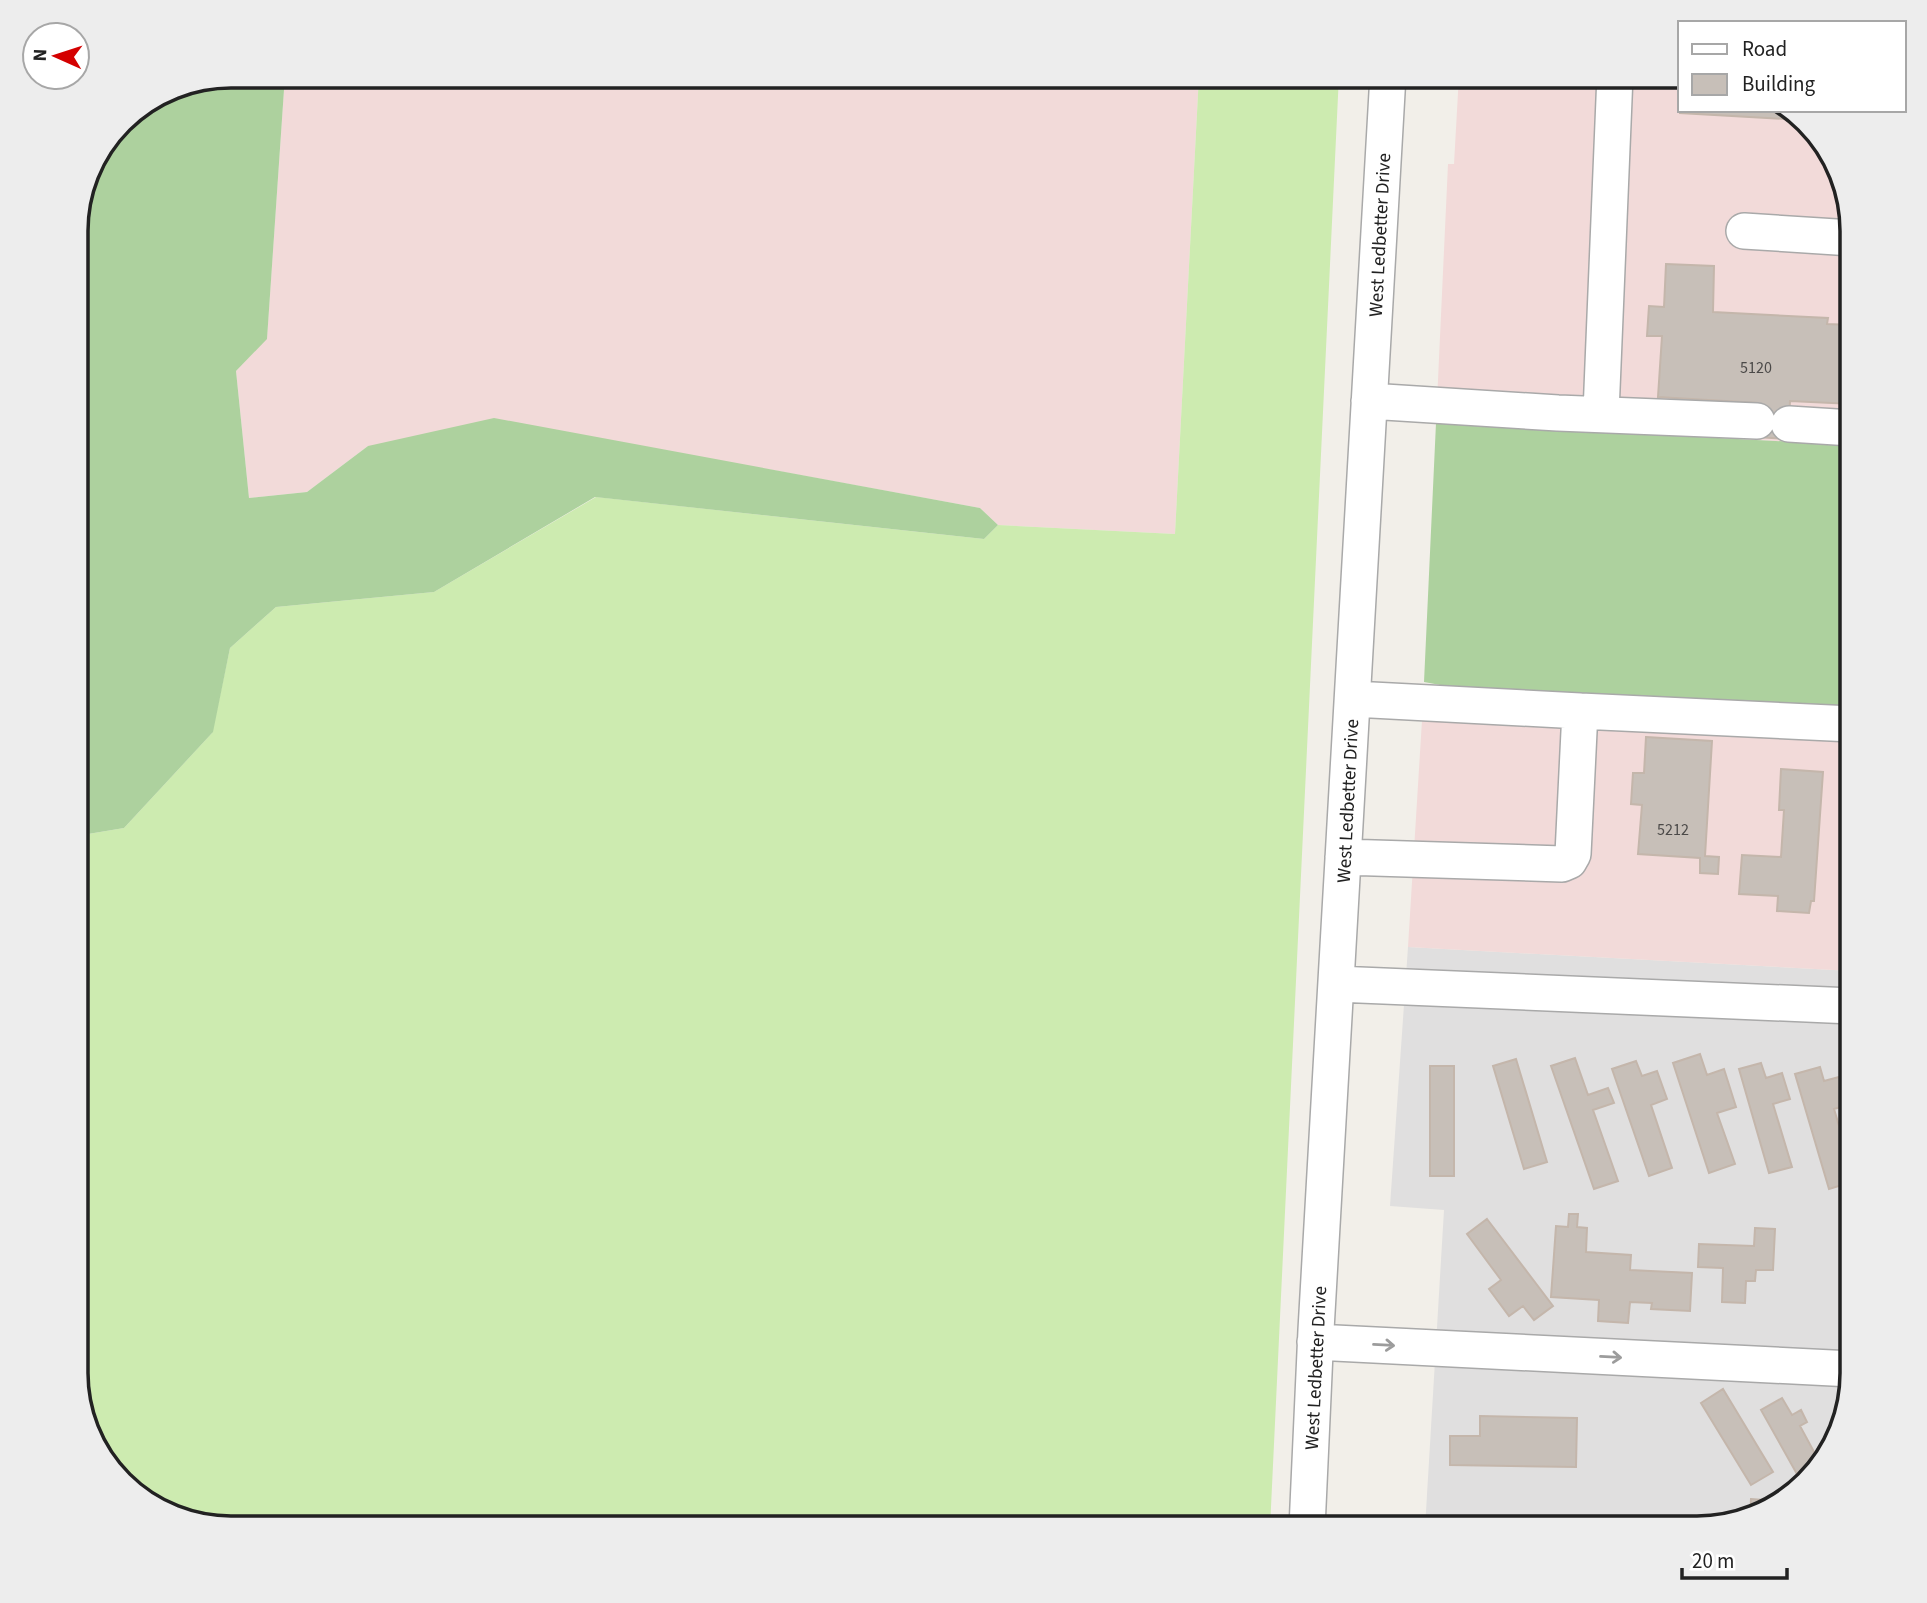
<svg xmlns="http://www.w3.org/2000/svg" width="1927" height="1603" viewBox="0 0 1927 1603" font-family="'Source Sans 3',sans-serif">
<rect width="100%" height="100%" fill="#f2efe9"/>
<path fill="#e0dfdf" d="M 1408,947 L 1852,971 L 1852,1373 L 1840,1432 L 1813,1475 L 1756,1516 L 1697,1528 L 1425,1528 L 1444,1210 L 1390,1206 Z"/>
<path fill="#f2dad9" d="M 285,75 L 1199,75 L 1175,534 L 998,525 L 980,508 L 767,469 L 368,446 L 307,492 L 249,498 L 236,371 L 267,338 Z
M 1459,75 L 1680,75 L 1680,110 L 1793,110 L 1799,114 L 1840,171 L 1852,230 L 1852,445 L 1436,423 L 1448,164 L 1454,164 Z
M 1424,688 L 1852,710 L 1852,971 L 1408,947 Z"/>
<path fill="#cdebb0" d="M 1199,75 L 1339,75 L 1270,1528 L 230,1528 L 171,1516 L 128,1489 L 91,1441 L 76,1382 L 76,836 L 124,828 L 212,733 L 230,648 L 276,607 L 434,592 L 596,497 L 984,539 L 998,525 L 1175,534 Z"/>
<path fill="#add19e" d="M 230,75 L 285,75 L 267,339 L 236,371 L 249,498 L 307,492 L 368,446 L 494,418 L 980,508 L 998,525 L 984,539 L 595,497 L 434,592 L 276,607 L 230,648 L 213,732 L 124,828 L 76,836 L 76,220 L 91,161 L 128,114 L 171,87 Z
M 1436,423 L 1852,445 L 1852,710 L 1478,692 L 1424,682 Z"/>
<path fill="#c7bfb8" stroke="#c4b6ab" stroke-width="2" d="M 1680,110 L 1793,110 L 1803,120 L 1680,113 Z
M 1666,264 L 1714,266 L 1713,312 L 1828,318 L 1827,324 L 1852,325 L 1852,404 L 1790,401 L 1788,439 L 1756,437 L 1758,403 L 1658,397 L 1662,336 L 1647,336 L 1649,306 L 1664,307 Z
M 1646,737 L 1712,741 L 1705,856 L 1719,857 L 1718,874 L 1700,873 L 1700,858 L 1638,854 L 1642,805 L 1631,804 L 1633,773 L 1644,773 Z
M 1781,769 L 1823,772 L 1814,901 L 1811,901 L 1809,913 L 1777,911 L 1778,896 L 1739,894 L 1742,855 L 1781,857 L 1784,810 L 1779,810 Z
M 1700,1054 L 1707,1075 L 1724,1069 L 1736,1107 L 1717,1113 L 1735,1164 L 1709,1173 L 1673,1063 Z
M 1575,1058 L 1588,1095 L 1608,1088 L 1614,1103 L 1593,1110 L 1618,1181 L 1594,1189 L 1551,1066 Z
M 1516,1059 L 1547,1162 L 1524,1169 L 1493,1066 Z
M 1636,1061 L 1642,1076 L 1657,1071 L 1667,1099 L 1651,1105 L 1672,1168 L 1649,1176 L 1612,1069 Z
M 1761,1063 L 1766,1078 L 1782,1073 L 1790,1099 L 1773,1104 L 1792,1167 L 1769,1173 L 1739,1069 Z
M 1430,1066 L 1454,1066 L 1454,1176 L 1430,1176 Z
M 1820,1067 L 1824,1081 L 1839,1077 L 1847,1105 L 1834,1109 L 1852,1169 L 1852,1182 L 1829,1189 L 1795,1074 Z
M 1569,1214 L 1578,1214 L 1577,1227 L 1587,1228 L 1586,1252 L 1631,1255 L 1630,1270 L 1692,1273 L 1690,1311 L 1651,1309 L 1652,1303 L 1630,1302 L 1628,1323 L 1598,1321 L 1599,1300 L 1551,1297 L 1556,1226 L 1568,1227 Z
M 1487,1219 L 1553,1306 L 1534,1320 L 1523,1306 L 1509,1316 L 1489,1289 L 1501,1280 L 1467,1234 Z
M 1755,1228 L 1775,1229 L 1773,1270 L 1756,1270 L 1755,1281 L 1746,1281 L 1745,1303 L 1722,1302 L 1723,1268 L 1698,1267 L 1699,1244 L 1754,1246 Z
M 1723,1389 L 1773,1472 L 1751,1485 L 1701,1403 Z
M 1782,1398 L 1792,1415 L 1801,1410 L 1807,1422 L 1800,1426 L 1820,1463 L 1813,1475 L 1802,1483 L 1761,1410 Z
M 1480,1416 L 1577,1418 L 1576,1467 L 1450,1465 L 1450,1436 L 1480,1436 Z
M 1751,1499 L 1777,1501 L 1756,1516 L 1750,1517 Z
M 1443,1519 L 1559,1527 L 1559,1528 L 1442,1528 Z"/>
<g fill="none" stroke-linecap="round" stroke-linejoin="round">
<g stroke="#a9a9a9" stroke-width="38">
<path id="minor" d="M 1744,231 L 1852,238
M 1369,401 L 1558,413 L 1757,421
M 1601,413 L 1615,75
M 1789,424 L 1852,428
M 1580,711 L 1852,724
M 1343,857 L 1562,864 L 1569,861 L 1573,854 L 1580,711 L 1353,699
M 1336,984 L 1852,1006
M 1315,1342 L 1852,1369
M 1307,1528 L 1316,1330 L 1388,75"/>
</g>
<use href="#minor" stroke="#fff" stroke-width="35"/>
</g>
<defs><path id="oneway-shaft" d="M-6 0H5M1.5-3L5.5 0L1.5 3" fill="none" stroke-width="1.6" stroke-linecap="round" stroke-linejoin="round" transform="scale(1.75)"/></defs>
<g stroke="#9c9c9c">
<use href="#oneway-shaft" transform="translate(1384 1345) rotate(3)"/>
<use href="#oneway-shaft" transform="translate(1611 1357) rotate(3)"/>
</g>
<g text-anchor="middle" stroke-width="7" stroke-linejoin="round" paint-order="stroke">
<g font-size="16" fill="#4b4948">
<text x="1756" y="373">5120</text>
<text x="1673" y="835">5212</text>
</g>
<g font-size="19" fill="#222" stroke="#fff">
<text transform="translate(1379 235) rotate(-87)" y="7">West Ledbetter Drive</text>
<text transform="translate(1347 801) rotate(-87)" y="7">West Ledbetter Drive</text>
<text transform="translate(1315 1368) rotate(-87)" y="7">West Ledbetter Drive</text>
</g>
</g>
<path d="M0 0H1927V1603H0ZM231 88H1697A143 143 0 0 1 1840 231V1373A143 143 0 0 1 1697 1516H231A143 143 0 0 1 88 1373V231A143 143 0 0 1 231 88Z" fill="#ededed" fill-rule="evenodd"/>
<path fill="none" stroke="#222" stroke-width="3.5" d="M231 88H1697A143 143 0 0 1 1840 231V1373A143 143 0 0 1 1697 1516H231A143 143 0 0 1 88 1373V231A143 143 0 0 1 231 88Z"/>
<rect x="1678" y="21" width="228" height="91" fill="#ffffff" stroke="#a7a7a7" stroke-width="2"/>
<rect x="1692" y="44" width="35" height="10" fill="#ffffff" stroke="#a7a7a7" stroke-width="2"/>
<text x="1742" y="56" font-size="21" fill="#222222">Road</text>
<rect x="1692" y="74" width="35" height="21" fill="#c7bfb8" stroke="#a7a7a7" stroke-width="2"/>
<text x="1742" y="91" font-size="21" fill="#222222">Building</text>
<g transform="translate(56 56) rotate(273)"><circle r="33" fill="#ffffff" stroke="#a7a7a7" stroke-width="2"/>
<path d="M0-5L12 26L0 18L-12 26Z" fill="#d40000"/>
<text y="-10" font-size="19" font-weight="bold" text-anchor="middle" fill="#222222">N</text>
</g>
<path d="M1682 1568v10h105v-10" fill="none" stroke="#222222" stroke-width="3.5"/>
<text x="1692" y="1568" font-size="21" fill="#222222" stroke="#ffffff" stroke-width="5" paint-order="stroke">20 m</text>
</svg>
